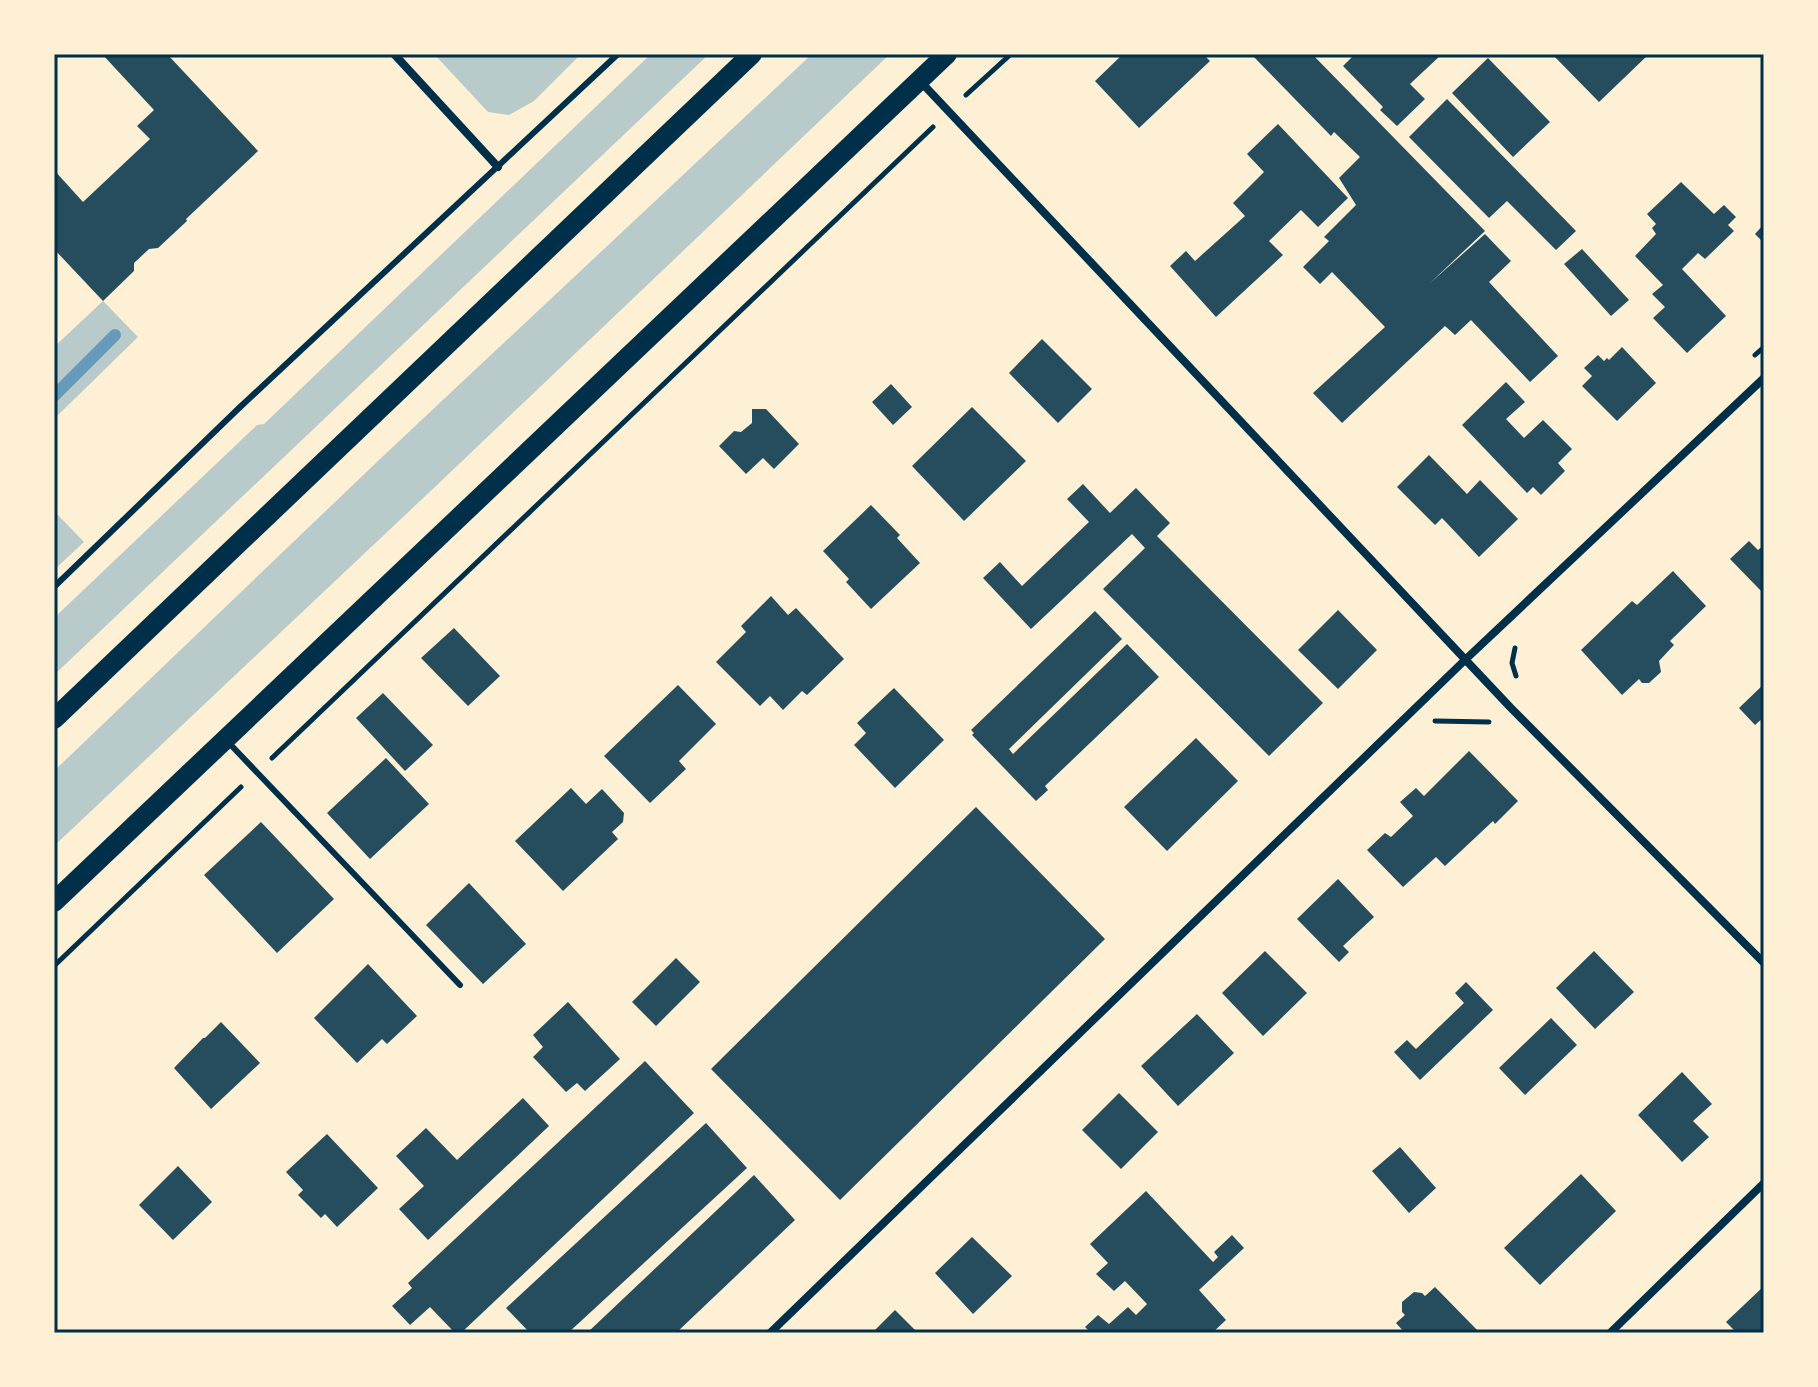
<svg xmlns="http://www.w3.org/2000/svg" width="1818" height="1387" viewBox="0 0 1818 1387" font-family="Quicksand,sans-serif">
<rect width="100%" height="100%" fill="#fdf0d5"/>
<path fill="#b9caca" d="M 434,54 L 581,54 L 534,101 L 509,115 L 488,112 Z
M 651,54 L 709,54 L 54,675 L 54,618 L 257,425 L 264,424 Z
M 812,54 L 890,54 L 437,485 L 54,846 L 54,771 L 380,459 Z
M 103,301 L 138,337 L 54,419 L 54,347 Z
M 54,511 L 84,542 L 54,570 Z"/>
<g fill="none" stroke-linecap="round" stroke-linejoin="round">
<path stroke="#669bbc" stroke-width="12" d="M 54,396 L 115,335"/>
</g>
<path fill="#264d5e" d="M 102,54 L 167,54 L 258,151 L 186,219 L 187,221 L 158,248 L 149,249 L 134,263 L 134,271 L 103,301 L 54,249 L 54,170 L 83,202 L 150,139 L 137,126 L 154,110 Z
M 1123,54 L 1203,54 L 1210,61 L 1139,128 L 1095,81 Z
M 1251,54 L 1312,54 L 1485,231 L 1429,284 L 1485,234 L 1511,261 L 1489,282 L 1558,356 L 1530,382 L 1471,320 L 1455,335 L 1445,326 L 1342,423 L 1313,393 L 1385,327 L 1332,272 L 1320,284 L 1303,267 L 1329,241 L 1324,237 L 1356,205 L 1339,178 L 1360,157 L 1334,132 L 1331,136 Z
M 1355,54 L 1442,54 L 1410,84 L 1425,99 L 1397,126 L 1380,110 L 1383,107 L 1343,66 Z
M 1552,54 L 1649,54 L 1599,102 Z
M 1488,58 L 1550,122 L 1513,157 L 1452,93 Z
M 1447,99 L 1576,231 L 1556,250 L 1507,201 L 1489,218 L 1409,137 Z
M 1278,124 L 1348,198 L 1318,227 L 1301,210 L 1269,241 L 1283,255 L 1216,317 L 1170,266 L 1186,251 L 1195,261 L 1245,216 L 1233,203 L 1264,172 L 1247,154 Z
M 1681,182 L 1714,214 L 1724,205 L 1736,217 L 1728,225 L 1734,231 L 1705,259 L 1698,253 L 1682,269 L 1726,316 L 1687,353 L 1653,318 L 1665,307 L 1652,294 L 1663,285 L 1635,256 L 1656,234 L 1652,228 L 1656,224 L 1647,214 Z
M 1764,224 L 1764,243 L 1755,234 Z
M 1582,249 L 1629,300 L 1611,316 L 1564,264 Z
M 1042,339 L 1092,389 L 1058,423 L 1009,373 Z
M 1622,347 L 1656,383 L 1617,421 L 1582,386 L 1592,376 L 1584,368 L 1598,355 L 1604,361 L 1607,358 L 1609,360 Z
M 1506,382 L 1525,402 L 1506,419 L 1524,438 L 1543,420 L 1572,449 L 1558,463 L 1565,471 L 1541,495 L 1533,487 L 1527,493 L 1462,425 Z
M 891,384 L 912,407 L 893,425 L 872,402 Z
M 972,407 L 1026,461 L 964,521 L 912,466 Z
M 752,409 L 766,409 L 799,444 L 774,469 L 763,458 L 746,474 L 719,446 L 734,431 L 741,432 L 752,423 Z
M 1429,455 L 1467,494 L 1480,480 L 1518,519 L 1479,557 L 1442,518 L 1435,525 L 1397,487 Z
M 1083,484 L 1110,513 L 1136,488 L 1170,523 L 1157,536 L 1323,703 L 1269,756 L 1103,589 L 1145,548 L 1132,534 L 1031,629 L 983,578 L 1000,562 L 1022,586 L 1089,522 L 1067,499 Z
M 871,505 L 900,535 L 897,538 L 920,563 L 871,609 L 846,582 L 849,579 L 823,551 Z
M 1749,541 L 1758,550 L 1764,545 L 1764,594 L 1730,559 Z
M 1673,571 L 1706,606 L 1670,641 L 1674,645 L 1659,661 L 1661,672 L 1649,683 L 1642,683 L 1639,679 L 1622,695 L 1581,650 L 1632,601 L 1637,605 Z
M 771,596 L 788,615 L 796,608 L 844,659 L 807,695 L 802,691 L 783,710 L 770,696 L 760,706 L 716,662 L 746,632 L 741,626 Z
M 1338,610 L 1377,650 L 1338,689 L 1298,650 Z
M 1095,611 L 1122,639 L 1009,749 L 1013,754 L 1127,644 L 1159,677 L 1045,786 L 1048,790 L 1036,801 L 972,735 L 974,733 L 971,730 Z
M 454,628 L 500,676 L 468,706 L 421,658 Z
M 1764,684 L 1764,717 L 1755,725 L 1739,708 Z
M 678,685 L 716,724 L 679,761 L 686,769 L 650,803 L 604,756 Z
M 894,688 L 944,740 L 895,788 L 854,745 L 866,733 L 857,723 Z
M 383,693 L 433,745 L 405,771 L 356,718 Z
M 1196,738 L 1238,781 L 1167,851 L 1124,807 Z
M 1469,751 L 1518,801 L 1495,824 L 1493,821 L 1445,866 L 1436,857 L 1403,887 L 1367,850 L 1385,833 L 1391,837 L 1413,816 L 1400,802 L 1416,788 L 1424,796 Z
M 386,758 L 429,804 L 370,859 L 327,813 Z
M 571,788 L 586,804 L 602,789 L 624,813 L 623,822 L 612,832 L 618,839 L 563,891 L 515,841 Z
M 976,807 L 1105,939 L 840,1200 L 711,1069 Z
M 261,822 L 334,899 L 277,953 L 204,875 Z
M 1338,879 L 1374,917 L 1343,946 L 1349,952 L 1339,962 L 1297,919 Z
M 469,883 L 526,944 L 483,984 L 426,925 Z
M 1265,951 L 1307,993 L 1263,1036 L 1222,993 Z
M 1594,951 L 1634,992 L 1595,1029 L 1556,988 Z
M 676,958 L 700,982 L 656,1026 L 632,1002 Z
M 368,964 L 417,1016 L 387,1044 L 382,1039 L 357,1063 L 314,1018 Z
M 1466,982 L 1493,1010 L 1420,1080 L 1394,1052 L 1407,1040 L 1416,1049 L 1464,1003 L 1455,993 Z
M 568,1002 L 620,1059 L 585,1091 L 577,1083 L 566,1092 L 533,1057 L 543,1047 L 533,1035 Z
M 1197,1014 L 1234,1053 L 1178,1106 L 1141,1066 Z
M 1551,1018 L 1577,1045 L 1525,1095 L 1499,1068 Z
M 221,1022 L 260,1063 L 211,1109 L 174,1068 L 203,1038 L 205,1038 Z
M 645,1061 L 694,1113 L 461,1333 L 455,1333 L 430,1307 L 410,1325 L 392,1306 L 412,1288 L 408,1283 Z
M 1682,1072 L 1712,1104 L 1693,1121 L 1709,1137 L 1682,1162 L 1638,1115 Z
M 1119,1093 L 1158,1132 L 1121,1169 L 1082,1130 Z
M 523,1098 L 549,1126 L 428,1240 L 399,1209 L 424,1186 L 396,1156 L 426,1128 L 457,1160 Z
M 706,1123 L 747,1168 L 568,1333 L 530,1333 L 506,1308 Z
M 327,1134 L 378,1188 L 337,1227 L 325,1214 L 321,1218 L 298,1195 L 303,1190 L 286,1172 Z
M 1400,1147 L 1436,1188 L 1409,1213 L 1372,1171 Z
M 178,1166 L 212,1202 L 173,1240 L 139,1205 Z
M 1581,1174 L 1616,1211 L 1540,1285 L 1504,1248 Z
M 754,1175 L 795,1220 L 676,1333 L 587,1333 Z
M 1146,1191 L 1213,1262 L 1218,1257 L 1214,1252 L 1232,1235 L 1244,1248 L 1199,1290 L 1226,1320 L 1212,1333 L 1091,1333 L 1085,1327 L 1098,1315 L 1109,1324 L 1128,1307 L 1136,1315 L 1147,1304 L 1125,1281 L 1114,1291 L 1096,1274 L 1108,1263 L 1090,1244 Z
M 972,1237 L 1012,1276 L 973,1314 L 935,1273 Z
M 1764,1286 L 1764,1333 L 1737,1333 L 1726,1322 Z
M 1435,1287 L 1480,1333 L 1405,1333 L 1396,1323 L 1405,1315 L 1402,1312 L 1402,1302 L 1414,1292 L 1422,1293 L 1425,1296 Z
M 895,1310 L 918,1333 L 872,1333 Z"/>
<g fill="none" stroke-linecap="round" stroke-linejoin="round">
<path stroke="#003049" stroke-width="5" d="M 966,95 L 1011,54
M 1755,355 L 1764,347
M 1515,648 L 1512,663 L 1516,676
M 1435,721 L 1489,722
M 272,758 L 933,127
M 54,966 L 241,787"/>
<path stroke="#003049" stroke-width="6" d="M 54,587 L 238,409 L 618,54
M 228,742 L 460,985"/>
<path stroke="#003049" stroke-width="8" d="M 394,54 L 498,167
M 920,81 L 1510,707 L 1764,963
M 770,1333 L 1466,659 L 1764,378
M 1610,1333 L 1764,1183"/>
<path stroke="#003049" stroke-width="20" d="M 54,719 L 752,54
M 54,902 L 947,54"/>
</g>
<rect width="1818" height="1387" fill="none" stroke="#fdf0d5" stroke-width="112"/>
<rect x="56" y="56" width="1706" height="1275" fill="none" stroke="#003049" stroke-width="3"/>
</svg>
